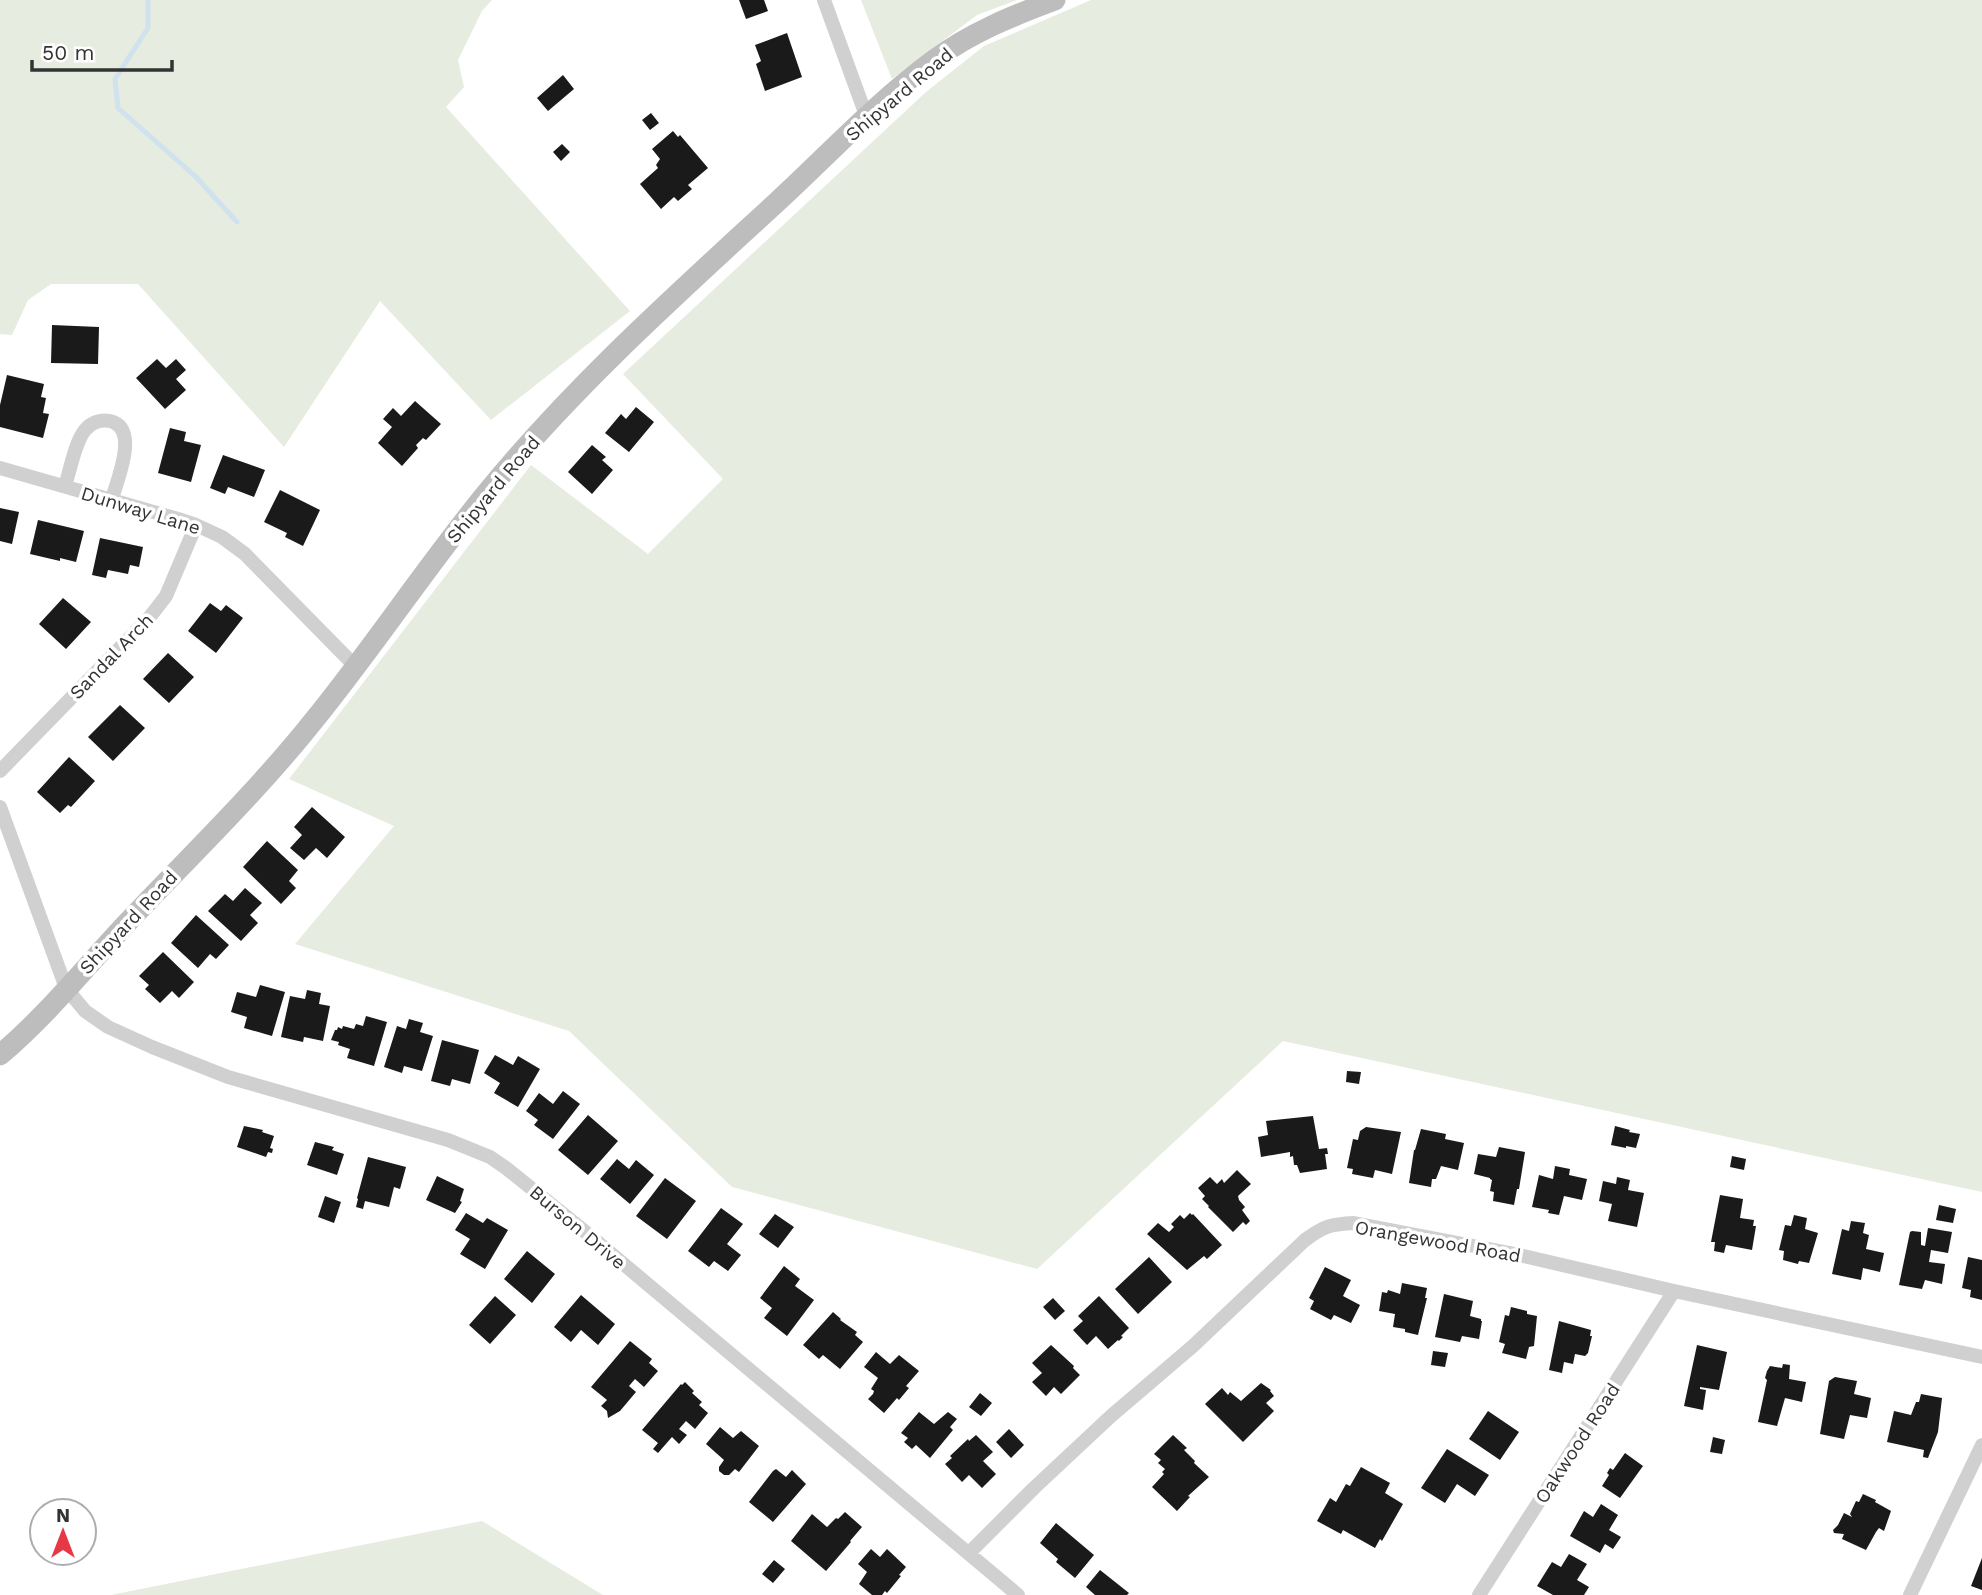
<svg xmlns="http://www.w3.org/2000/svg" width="1982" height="1595" viewBox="0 0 1982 1595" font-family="'Work Sans',sans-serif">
<rect width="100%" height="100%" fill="#fff"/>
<path fill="#e6ecdf" d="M 0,0 L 492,0 L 482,11 L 458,60 L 464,87 L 446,107 L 630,311 L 491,420 L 380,301 L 284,447 L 138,284 L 51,284 L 28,300 L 12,335 L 0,334 Z
M 861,0 L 1017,0 L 977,15 L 892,79 Z
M 1091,0 L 1982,0 L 1982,1192 L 1283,1041 L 1037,1269 L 732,1187 L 569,1031 L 295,944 L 394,826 L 289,779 L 531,465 L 648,554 L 723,479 L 623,374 L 926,92 L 984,46 Z
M 482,1521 L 603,1595 L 111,1595 Z"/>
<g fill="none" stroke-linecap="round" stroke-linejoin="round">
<path stroke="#cfe2ee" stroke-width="5" d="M 148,0 L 148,28 L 115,79 L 118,108 L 195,176 L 237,222"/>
</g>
<path fill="#1a1a1a" d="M 739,0 L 764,0 L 768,11 L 746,19 Z
M 787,33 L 802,77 L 765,91 L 756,64 L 761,61 L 755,45 Z
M 563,75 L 574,89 L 548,111 L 537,98 Z
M 651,113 L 659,123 L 650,130 L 642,120 Z
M 673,131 L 678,137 L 680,135 L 708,168 L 688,185 L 692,189 L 678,201 L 674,197 L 661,209 L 640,184 L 658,168 L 656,165 L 660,159 L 652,149 Z
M 562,144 L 570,152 L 561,161 L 553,152 Z
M 52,325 L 99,327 L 98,364 L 51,363 Z
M 157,359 L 166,368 L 176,359 L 186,370 L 176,379 L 186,390 L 165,409 L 136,378 Z
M 7,375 L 44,384 L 41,397 L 46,398 L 43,413 L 49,414 L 43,438 L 0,427 L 0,405 Z
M 415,401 L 441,424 L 426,440 L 423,438 L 416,445 L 418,448 L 402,466 L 378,443 L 392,427 L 383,419 L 393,408 L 401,416 Z
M 636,407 L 654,422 L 629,452 L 605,433 L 621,414 L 626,419 Z
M 170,428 L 186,432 L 184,441 L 201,445 L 191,482 L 158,473 Z
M 592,445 L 606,457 L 602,460 L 613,470 L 592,494 L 568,472 Z
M 223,455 L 265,470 L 254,497 L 228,487 L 225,494 L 210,488 Z
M 280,490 L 320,510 L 303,546 L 285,537 L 287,533 L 264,522 Z
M 0,508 L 19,512 L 12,544 L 0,541 Z
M 38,520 L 84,531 L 76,562 L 60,558 L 60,561 L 30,554 Z
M 100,538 L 143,547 L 139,567 L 130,565 L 128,574 L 108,570 L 106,578 L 92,575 Z
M 63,598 L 91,622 L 66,649 L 39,624 Z
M 210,603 L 221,611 L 226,605 L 243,618 L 216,653 L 188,631 Z
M 168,653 L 194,677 L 169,703 L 143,679 Z
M 120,705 L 145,728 L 113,761 L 88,737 Z
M 69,757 L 95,781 L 71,807 L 68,805 L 60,813 L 37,792 Z
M 312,807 L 345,837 L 327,858 L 316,848 L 304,860 L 290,848 L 302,835 L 294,827 Z
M 267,841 L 298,870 L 289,881 L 296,888 L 281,904 L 243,867 Z
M 245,888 L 262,903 L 250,915 L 258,923 L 241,941 L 208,911 L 225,894 L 233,901 Z
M 196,915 L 229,945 L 216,959 L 210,954 L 198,968 L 171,943 Z
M 163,952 L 194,982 L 179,998 L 172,991 L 160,1003 L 145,989 L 149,985 L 139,976 Z
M 260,985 L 285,992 L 272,1036 L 244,1028 L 247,1017 L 231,1012 L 237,992 L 256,997 Z
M 307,990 L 321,993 L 319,1004 L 330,1006 L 323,1041 L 304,1037 L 303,1042 L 281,1037 L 290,996 L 305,999 Z
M 366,1016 L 387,1022 L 374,1066 L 347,1058 L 350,1049 L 338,1045 L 339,1042 L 331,1040 L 335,1030 L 337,1030 L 338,1027 L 342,1029 L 343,1026 L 354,1029 L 356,1024 L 363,1026 Z
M 409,1019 L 423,1023 L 420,1032 L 433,1036 L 422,1071 L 404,1066 L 402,1073 L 384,1067 L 397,1026 L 406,1029 Z
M 442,1040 L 479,1050 L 470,1084 L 452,1079 L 450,1086 L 431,1081 Z
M 495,1055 L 513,1065 L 518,1056 L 540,1069 L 518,1107 L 494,1093 L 500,1083 L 484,1073 Z
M 1347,1071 L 1361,1072 L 1359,1084 L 1346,1082 Z
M 563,1091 L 580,1104 L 553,1139 L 534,1125 L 538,1120 L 526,1111 L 539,1093 L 553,1104 Z
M 588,1115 L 618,1141 L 588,1175 L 558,1150 Z
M 1313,1116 L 1319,1149 L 1327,1148 L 1328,1154 L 1325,1154 L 1327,1169 L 1300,1173 L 1297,1165 L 1294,1165 L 1293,1156 L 1290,1157 L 1290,1152 L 1261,1157 L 1258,1137 L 1268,1135 L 1266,1121 Z
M 244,1126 L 263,1130 L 262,1132 L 274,1136 L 270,1148 L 273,1149 L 272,1153 L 268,1152 L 266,1157 L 237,1147 Z
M 1615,1126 L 1630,1130 L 1629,1132 L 1640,1134 L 1636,1148 L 1626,1146 L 1626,1148 L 1611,1145 Z
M 1366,1127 L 1401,1132 L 1392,1174 L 1375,1170 L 1373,1178 L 1352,1174 L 1353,1169 L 1347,1168 L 1353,1139 L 1358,1140 L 1360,1131 Z
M 1421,1129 L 1446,1134 L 1445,1139 L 1464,1143 L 1458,1170 L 1441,1166 L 1436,1179 L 1432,1179 L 1431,1187 L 1409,1183 L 1414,1150 L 1415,1150 Z
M 315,1142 L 334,1147 L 332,1150 L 344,1154 L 337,1175 L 307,1165 Z
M 1499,1147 L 1525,1152 L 1519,1189 L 1517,1189 L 1514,1205 L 1493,1201 L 1494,1192 L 1490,1191 L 1492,1180 L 1490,1179 L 1490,1178 L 1474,1174 L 1478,1154 L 1496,1157 Z
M 1732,1156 L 1746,1159 L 1744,1170 L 1730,1167 Z
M 368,1157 L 406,1167 L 400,1189 L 394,1187 L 389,1207 L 365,1201 L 363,1209 L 356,1207 L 358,1199 L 357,1198 Z
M 617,1159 L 629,1169 L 636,1160 L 654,1175 L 630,1204 L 600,1179 Z
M 1555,1166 L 1570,1169 L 1569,1175 L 1587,1179 L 1582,1200 L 1564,1196 L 1559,1215 L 1548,1213 L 1549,1210 L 1532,1207 L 1539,1175 L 1553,1179 Z
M 1237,1170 L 1251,1184 L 1238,1196 L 1239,1200 L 1245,1207 L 1242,1210 L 1250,1221 L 1246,1225 L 1243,1222 L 1233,1232 L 1208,1207 L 1209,1206 L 1202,1199 L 1205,1196 L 1198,1188 L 1210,1177 L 1217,1184 L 1222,1179 L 1224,1183 Z
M 437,1176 L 464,1189 L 460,1201 L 462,1202 L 455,1213 L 426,1200 Z
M 1617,1177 L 1630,1180 L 1628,1190 L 1644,1193 L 1637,1227 L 1608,1221 L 1612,1204 L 1599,1201 L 1603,1181 L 1616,1184 Z
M 665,1178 L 696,1201 L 667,1239 L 636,1216 Z
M 1720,1195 L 1743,1199 L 1740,1218 L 1754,1220 L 1753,1226 L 1756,1226 L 1752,1250 L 1726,1245 L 1724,1253 L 1714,1251 L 1715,1242 L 1711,1242 Z
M 325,1196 L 341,1202 L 334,1223 L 318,1217 Z
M 1939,1205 L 1956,1209 L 1953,1223 L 1936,1220 Z
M 721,1208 L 743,1224 L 727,1244 L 741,1255 L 728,1271 L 714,1261 L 709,1267 L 688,1251 Z
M 466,1213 L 483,1223 L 487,1218 L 508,1230 L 485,1269 L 460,1254 L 470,1239 L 455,1230 Z
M 1190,1213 L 1192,1215 L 1193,1214 L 1222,1245 L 1207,1259 L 1204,1256 L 1187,1270 L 1147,1234 L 1158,1223 L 1169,1232 L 1174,1227 L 1171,1224 L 1180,1215 L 1184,1219 Z
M 775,1214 L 794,1227 L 778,1248 L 759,1234 Z
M 1794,1215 L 1807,1218 L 1805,1229 L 1818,1233 L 1809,1263 L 1799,1261 L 1798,1264 L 1783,1260 L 1784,1251 L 1779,1250 L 1785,1225 L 1791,1226 Z
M 1851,1221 L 1865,1223 L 1863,1233 L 1869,1235 L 1866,1249 L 1884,1253 L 1880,1272 L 1863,1268 L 1861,1280 L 1832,1274 L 1842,1229 L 1849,1231 Z
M 1928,1228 L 1952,1232 L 1948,1253 L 1931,1250 L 1929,1262 L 1945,1264 L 1942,1284 L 1925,1280 L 1922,1289 L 1899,1285 L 1910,1232 L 1912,1231 L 1921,1232 L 1921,1245 L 1925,1246 Z
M 527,1251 L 555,1274 L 532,1303 L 504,1279 Z
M 1149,1257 L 1172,1282 L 1138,1314 L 1115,1289 Z
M 1968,1257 L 1982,1260 L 1982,1300 L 1970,1297 L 1971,1290 L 1962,1288 Z
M 784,1266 L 800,1279 L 795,1286 L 814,1300 L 787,1336 L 764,1318 L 772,1308 L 760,1298 Z
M 1325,1267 L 1351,1280 L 1343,1296 L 1360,1305 L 1351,1323 L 1334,1315 L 1331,1320 L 1310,1309 L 1314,1301 L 1309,1298 Z
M 1402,1283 L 1427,1288 L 1425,1298 L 1427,1298 L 1418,1335 L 1405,1332 L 1405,1329 L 1393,1327 L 1395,1314 L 1379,1311 L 1382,1292 L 1387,1293 L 1388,1290 L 1400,1294 Z
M 1444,1294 L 1473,1301 L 1470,1316 L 1481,1319 L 1481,1321 L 1482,1321 L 1479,1339 L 1462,1336 L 1460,1342 L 1435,1337 Z
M 581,1295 L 615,1324 L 598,1345 L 581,1330 L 571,1342 L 554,1327 Z
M 495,1296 L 516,1315 L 490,1344 L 469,1325 Z
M 1099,1296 L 1129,1328 L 1121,1336 L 1123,1337 L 1119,1341 L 1118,1340 L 1108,1349 L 1096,1336 L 1087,1345 L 1073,1330 L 1083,1321 L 1078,1316 Z
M 1053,1298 L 1065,1311 L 1055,1320 L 1043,1307 Z
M 1511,1307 L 1527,1311 L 1527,1314 L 1537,1316 L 1534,1346 L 1529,1347 L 1526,1359 L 1502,1353 L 1505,1344 L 1499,1342 L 1505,1315 L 1509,1316 Z
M 833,1312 L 841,1319 L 840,1320 L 857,1332 L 855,1335 L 863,1342 L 840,1369 L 823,1355 L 819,1359 L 803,1345 Z
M 1559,1321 L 1591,1330 L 1590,1336 L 1592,1336 L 1588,1353 L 1585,1356 L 1575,1354 L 1573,1364 L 1564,1362 L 1562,1373 L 1549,1370 Z
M 630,1341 L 652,1359 L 649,1363 L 658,1371 L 644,1387 L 635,1379 L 629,1386 L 636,1392 L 620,1411 L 608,1418 L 607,1411 L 601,1406 L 607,1400 L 591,1387 Z
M 1051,1345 L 1074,1366 L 1073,1368 L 1080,1375 L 1061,1394 L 1054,1387 L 1046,1396 L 1032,1382 L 1042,1373 L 1032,1363 Z
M 1697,1345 L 1727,1352 L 1719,1390 L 1700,1387 L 1700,1389 L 1706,1390 L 1703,1410 L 1684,1406 Z
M 1433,1351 L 1448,1353 L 1445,1367 L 1431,1365 Z
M 876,1352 L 890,1364 L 899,1355 L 919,1371 L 906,1386 L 909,1388 L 899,1400 L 897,1398 L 884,1413 L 868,1399 L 873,1394 L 874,1391 L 871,1389 L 878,1378 L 864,1367 Z
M 1783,1364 L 1790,1365 L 1789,1379 L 1806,1382 L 1802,1402 L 1785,1398 L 1777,1426 L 1758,1422 L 1767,1380 L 1765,1378 L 1767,1371 L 1770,1366 L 1782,1368 Z
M 1835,1377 L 1857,1381 L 1854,1394 L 1871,1398 L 1867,1418 L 1850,1415 L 1844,1439 L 1820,1434 L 1829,1381 Z
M 685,1382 L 694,1391 L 692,1393 L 702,1402 L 699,1405 L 708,1413 L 695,1429 L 686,1421 L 679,1429 L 687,1435 L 679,1444 L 672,1437 L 658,1453 L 653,1449 L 658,1443 L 642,1430 L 681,1384 L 682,1385 Z
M 1261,1383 L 1271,1390 L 1270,1391 L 1274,1396 L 1266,1403 L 1274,1411 L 1243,1442 L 1205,1404 L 1222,1388 L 1228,1395 L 1230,1392 L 1241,1401 Z
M 980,1393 L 992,1403 L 981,1416 L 969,1407 Z
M 1921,1394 L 1942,1398 L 1938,1432 L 1928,1458 L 1923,1457 L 1924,1450 L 1887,1442 L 1894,1411 L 1911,1415 L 1916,1402 L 1919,1402 Z
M 1488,1411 L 1519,1432 L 1500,1460 L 1469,1439 Z
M 919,1412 L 934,1424 L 948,1412 L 957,1419 L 950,1427 L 953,1430 L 930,1458 L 916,1445 L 912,1449 L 904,1442 L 908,1438 L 901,1433 Z
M 720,1427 L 733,1438 L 741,1431 L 759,1446 L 739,1472 L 735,1469 L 729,1475 L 724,1475 L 719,1471 L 719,1467 L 724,1460 L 706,1444 Z
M 1009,1429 L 1024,1445 L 1011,1458 L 996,1442 Z
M 976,1435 L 993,1452 L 983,1461 L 996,1474 L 982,1488 L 969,1475 L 962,1482 L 945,1464 L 952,1458 L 950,1456 L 968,1439 L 969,1441 Z
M 1173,1435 L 1187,1448 L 1184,1450 L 1195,1461 L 1194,1463 L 1209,1477 L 1188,1496 L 1190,1497 L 1177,1511 L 1152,1487 L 1164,1474 L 1162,1472 L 1165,1469 L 1158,1463 L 1161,1460 L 1154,1454 Z
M 1713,1437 L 1725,1440 L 1722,1454 L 1710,1452 Z
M 1447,1449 L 1489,1475 L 1475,1496 L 1457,1484 L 1445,1503 L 1421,1488 Z
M 1625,1453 L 1643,1466 L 1620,1498 L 1602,1486 L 1609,1475 L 1607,1473 L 1610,1468 L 1613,1470 Z
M 1361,1467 L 1390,1483 L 1385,1493 L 1403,1504 L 1382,1541 L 1380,1539 L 1375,1548 L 1343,1530 L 1341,1534 L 1317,1521 L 1330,1498 L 1336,1502 L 1346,1484 L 1350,1486 Z
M 776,1469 L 786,1477 L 792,1470 L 806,1484 L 773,1522 L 749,1502 L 773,1471 Z
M 1863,1494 L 1876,1500 L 1875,1502 L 1891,1511 L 1884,1531 L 1879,1528 L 1876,1532 L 1866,1550 L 1842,1539 L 1844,1534 L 1834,1533 L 1833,1530 L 1838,1525 L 1844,1513 L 1852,1517 L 1850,1514 L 1856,1501 L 1859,1502 Z
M 1601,1504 L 1618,1515 L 1609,1530 L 1621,1537 L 1613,1549 L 1605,1544 L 1600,1553 L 1570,1536 L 1584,1511 L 1593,1517 Z
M 845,1512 L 862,1527 L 850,1541 L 851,1542 L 826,1571 L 791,1541 L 812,1514 L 827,1527 L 836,1518 L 838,1519 Z
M 1056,1523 L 1094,1555 L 1075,1578 L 1056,1562 L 1058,1559 L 1040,1543 Z
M 871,1549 L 880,1557 L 887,1549 L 906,1567 L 899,1575 L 901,1576 L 887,1593 L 885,1591 L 882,1595 L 872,1595 L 859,1584 L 867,1572 L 858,1564 Z
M 1569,1554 L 1587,1564 L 1577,1580 L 1589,1587 L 1584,1595 L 1553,1595 L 1537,1586 L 1552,1562 L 1561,1567 Z
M 1982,1558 L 1982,1590 L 1971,1586 Z
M 774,1560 L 785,1569 L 773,1583 L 762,1574 Z
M 1100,1570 L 1129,1593 L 1127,1595 L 1095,1595 L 1086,1587 Z"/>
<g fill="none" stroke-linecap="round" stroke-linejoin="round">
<path stroke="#d0d0d0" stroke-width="14" d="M 824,0 L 867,118
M 0,468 L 178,519 L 196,525 L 222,537 L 245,554 L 356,667
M 65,486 C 70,471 75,442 85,430 C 91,423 100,419 110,421 C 140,428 117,480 112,499
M 0,771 L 149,618 L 166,596 L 196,525
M 0,807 L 66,988 L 85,1011 L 108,1027 L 152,1047 L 228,1077 L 448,1140 L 490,1157 L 506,1168 L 583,1230 L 1018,1595
M 969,1553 L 1034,1488 L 1111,1416 L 1193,1346 L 1305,1240 C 1324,1226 1331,1224 1354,1223 L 1515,1254 L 1674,1291 L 1982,1357
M 1479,1595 L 1674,1291
M 1910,1595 L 1982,1445"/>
<path stroke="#bdbdbd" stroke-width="21" d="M 0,1055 C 46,1016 85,968 126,924 C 189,857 257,792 315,719 C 375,645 428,564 489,490 C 575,385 677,294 777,202 C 828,155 877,102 934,60 C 970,33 1012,16 1055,0"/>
</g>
<g text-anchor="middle" stroke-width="7" stroke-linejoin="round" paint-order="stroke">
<g font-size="19" fill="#333" stroke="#fff">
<text transform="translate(899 94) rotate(-40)" y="7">Shipyard Road</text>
<text transform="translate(493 489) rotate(-50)" y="7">Shipyard Road</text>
<text transform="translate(141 510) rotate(17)" y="7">Dunway Lane</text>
<text transform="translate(111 656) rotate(-46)" y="7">Sandal Arch</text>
<text transform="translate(128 922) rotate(-47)" y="7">Shipyard Road</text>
<text transform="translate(578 1227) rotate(40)" y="7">Burson Drive</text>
<text transform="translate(1438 1241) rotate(10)" y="7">Orangewood Road</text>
<text transform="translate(1577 1443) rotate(-57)" y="7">Oakwood Road</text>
</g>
</g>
<g transform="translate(63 1532)"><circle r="33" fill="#ffffff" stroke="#adadad" stroke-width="2"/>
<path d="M0-5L12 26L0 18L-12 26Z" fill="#e63946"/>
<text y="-10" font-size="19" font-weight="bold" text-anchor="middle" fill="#333333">N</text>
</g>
<path d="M32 60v10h140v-10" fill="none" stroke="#333333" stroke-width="3.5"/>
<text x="42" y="60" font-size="21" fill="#333333" stroke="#ffffff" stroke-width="5" paint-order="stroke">50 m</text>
</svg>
